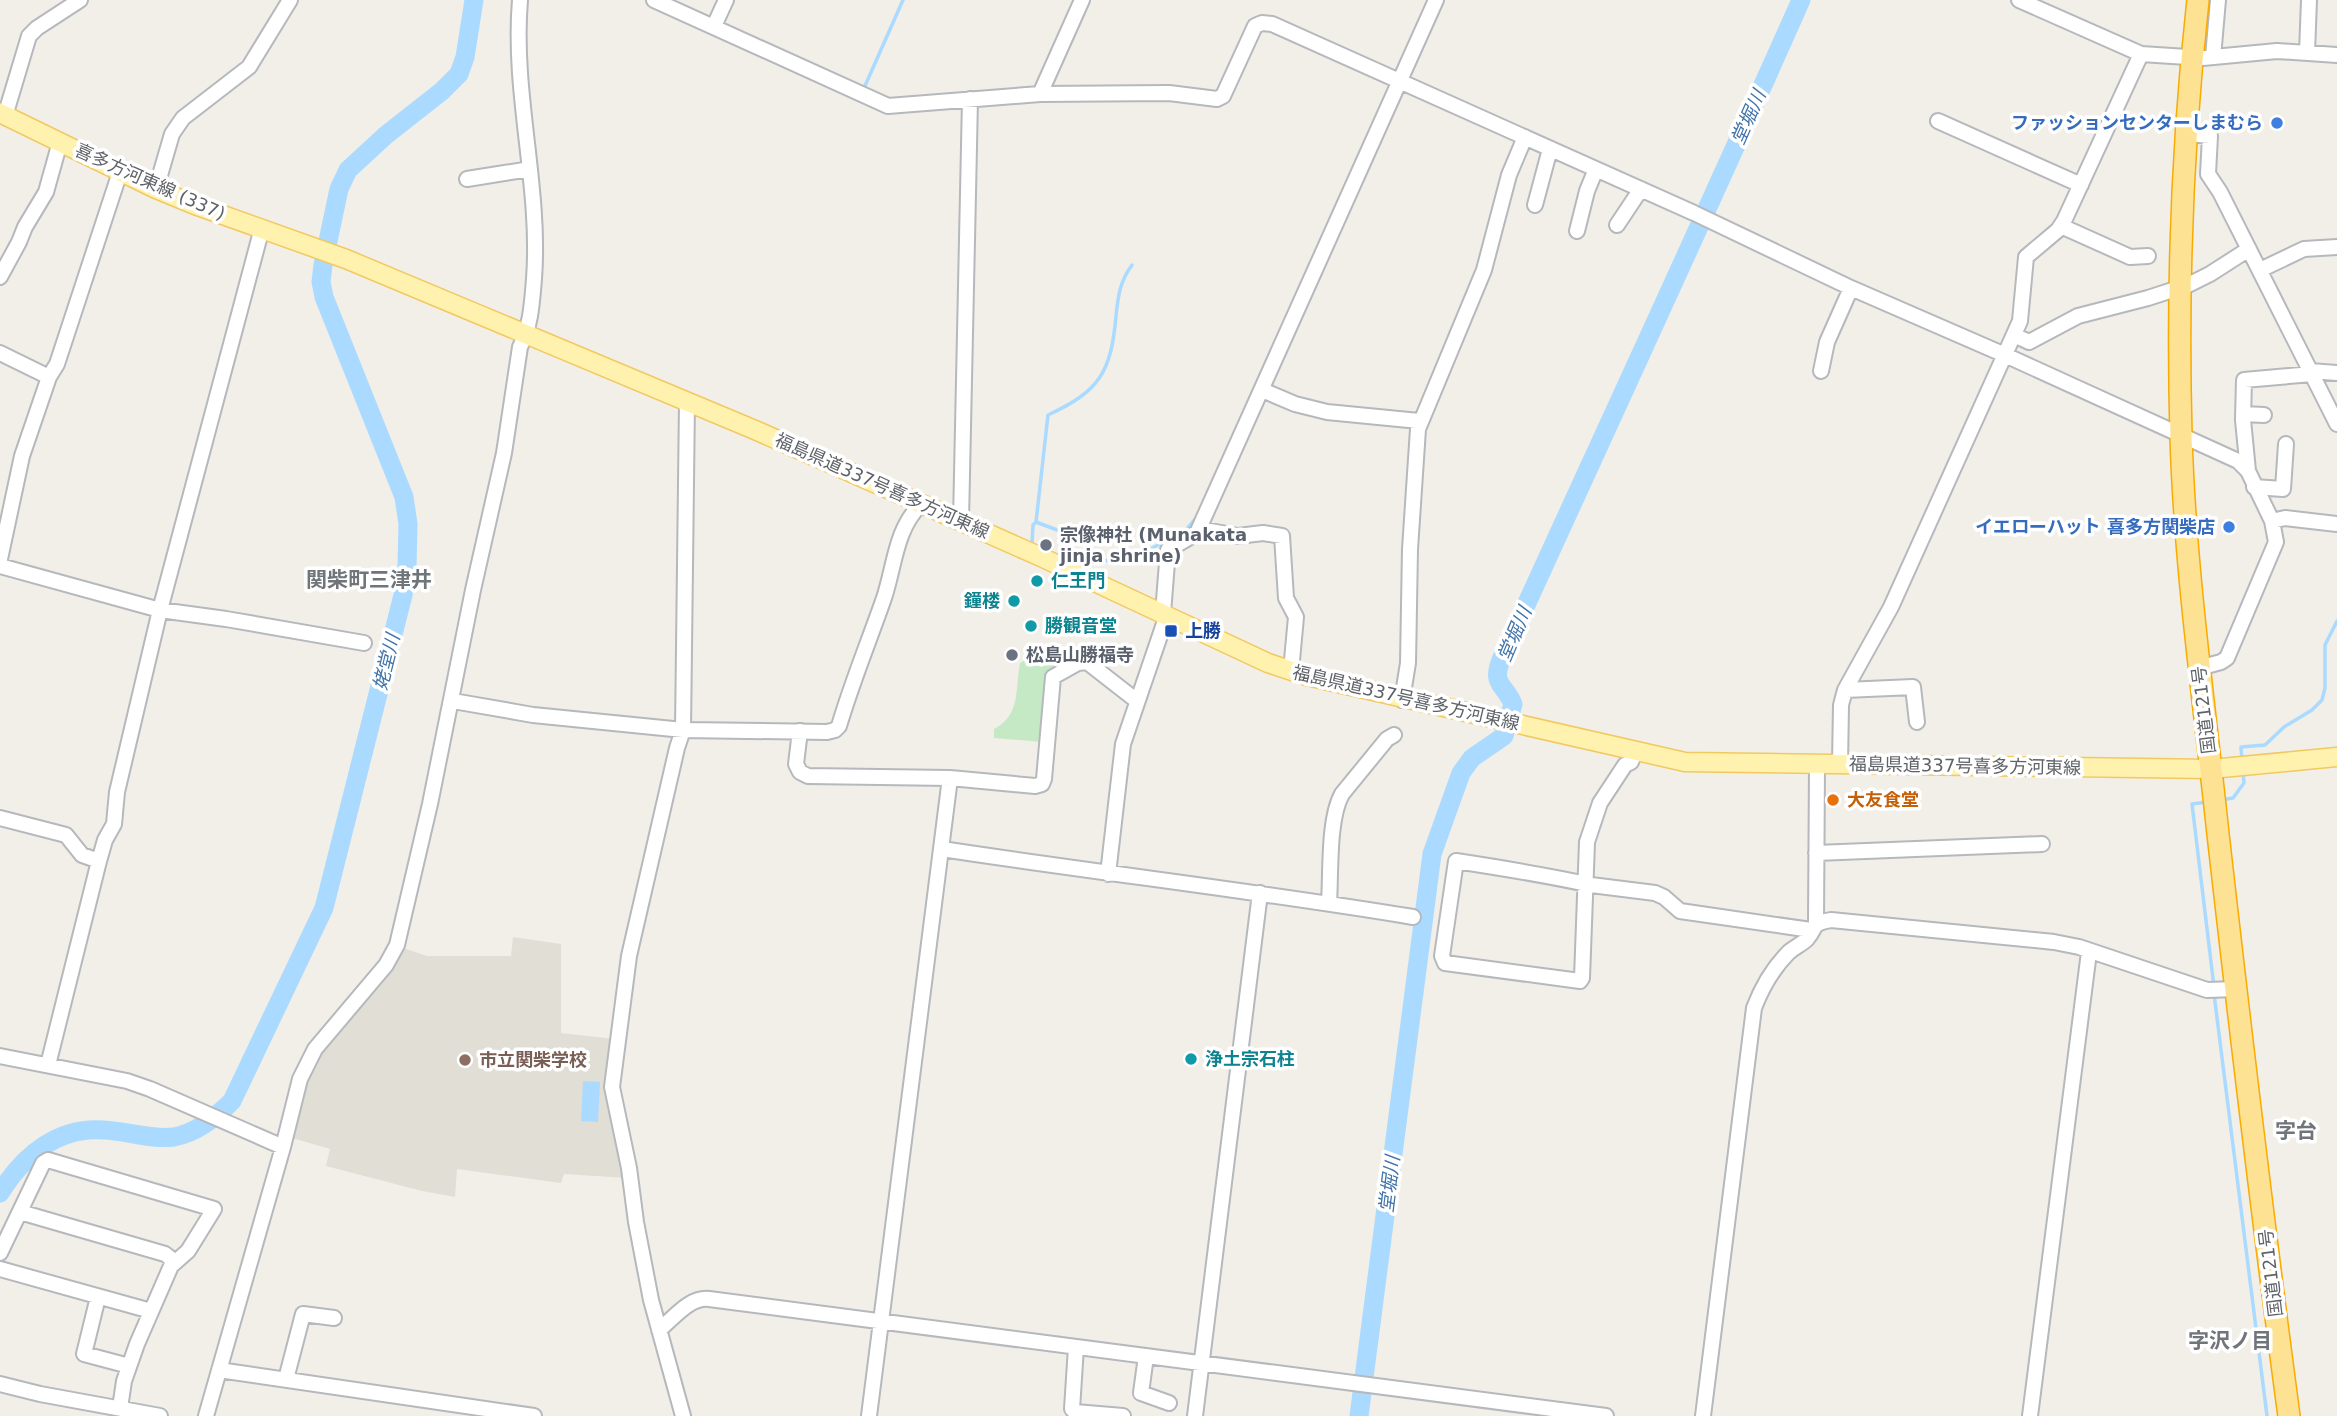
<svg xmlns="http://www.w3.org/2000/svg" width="2337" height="1416" viewBox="0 0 2337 1416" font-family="'DejaVu Sans','Noto Sans JP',sans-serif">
<rect width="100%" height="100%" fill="#f1efe8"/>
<path fill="#e1ded6" d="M 513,937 L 561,944 L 561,1033 L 615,1039 L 609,1090 L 627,1178 L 564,1174 L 561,1183 L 457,1169 L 455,1197 L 422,1191 L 326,1166 L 330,1149 L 292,1138 L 309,1073 L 325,1047 L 403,948 L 427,956 L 511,956 Z"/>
<path fill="#c5e8c5" d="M 1036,645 C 1048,645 1051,646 1055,658 L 1042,742 L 994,738 L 994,729 C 1021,715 1015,689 1020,663 L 1030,657 L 1031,650 Z"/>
<path fill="#aadaff" d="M 583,1081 L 600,1082 L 598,1122 L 581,1121 Z"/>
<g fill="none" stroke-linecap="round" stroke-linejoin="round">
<path stroke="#aadaff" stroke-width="3.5" d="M 864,88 L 903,0
M 1036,522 L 1048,415 C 1100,391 1111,372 1116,316 C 1118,296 1120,281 1132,265
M 1032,545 L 1033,525 L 1036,522 L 1065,533 L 1068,554 L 1074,560 L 1083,560 L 1092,557 L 1112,562 L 1128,561 L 1186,530 L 1197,517
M 2242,761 L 2241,747 L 2265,745 L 2284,727 L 2312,710 L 2322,700 L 2325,688 L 2325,645 L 2337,621
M 2221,800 L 2233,798 L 2244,783 L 2243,772
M 2207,802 L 2192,804 L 2214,987
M 2214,994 L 2267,1416"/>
<path stroke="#aadaff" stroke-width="19" d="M 0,1193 C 23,1156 58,1126 104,1130 C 126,1131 152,1140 174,1137 C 197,1133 216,1117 232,1101 L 324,908 L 403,595 L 407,566 L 408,524 L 404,497 L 324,297 L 321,282 L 323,265 L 339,189 L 348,170 L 386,135 L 442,91 L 459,74 L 465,57 L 474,0
M 1359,1416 L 1432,854 L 1461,773 L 1472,758 L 1504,736 L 1513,704 C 1505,684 1491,685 1501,660 C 1601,440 1703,221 1801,0"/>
<g stroke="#b5b8bc" stroke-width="18">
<path id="minor" d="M 654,0 L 888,106 L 1040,94 L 1169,93 L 1217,99 L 1223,96 L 1255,26 L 1262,23 L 1272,24 L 1694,213 L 1851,288 L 2005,355 L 2238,461 L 2248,471 L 2272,521 L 2276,542 L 2227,658 L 2221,662 L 2199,668
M 2019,0 L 2141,54 L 2203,58 L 2277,51 L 2337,55
M 714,26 L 726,0
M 2307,53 L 2309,0
M 2213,57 L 2218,0
M 1040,94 L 1082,0
M 5,116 L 29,36 L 37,28 L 80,0
M 1938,121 L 2081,185
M 2187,134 L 2210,136 L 2208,174 L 2220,192 L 2337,424
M 467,179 L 530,169
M 156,189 L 172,134 L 183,118 L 249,67 L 290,0
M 1535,205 L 1550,149
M 1617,225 L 1641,189
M 2061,226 L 2130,257 L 2148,256
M 1577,231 L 1587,191 L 1596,169
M 2260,270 L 2304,249 L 2337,247
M 0,277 L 19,242 L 25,227 L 46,192 L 60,142
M 2014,335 L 2029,342 L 2078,316 L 2148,298 L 2188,285 L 2210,274 L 2249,249
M 0,353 L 49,377
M 1821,371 L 1827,342 L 1851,288
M 2310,371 L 2337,373
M 1262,390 L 1295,404 L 1327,412 L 1419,421
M 2243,414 L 2264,415
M 2248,471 L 2243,420 L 2244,380 L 2312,374
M 2254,487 L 2283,489 L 2286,444
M 961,521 L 970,99
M 2272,521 L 2285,518 L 2337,524
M 1199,529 L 1238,536 L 1263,533 L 1282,536 L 1286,598 L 1296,617 L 1291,671
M 0,559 L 22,456 L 49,377 L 57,364 L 120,172
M 0,566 L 160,610 L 226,619 L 364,643
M 1163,613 L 1168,550 L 1197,533 L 1436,0
M 1845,690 L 1913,687 L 1917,722
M 1402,700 L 1408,663 L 1410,549 L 1418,429 L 1484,270 L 1509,175 L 1525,137
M 453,701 L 533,715 L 683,730 L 827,732 L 835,730 L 839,726 C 852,682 869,641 884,598 C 895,565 895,530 921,504
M 800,731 L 796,764 L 800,772 L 808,776 L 950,778 L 1035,786 L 1042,784 L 1044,779 L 1053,677 L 1078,663 L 1087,662 L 1137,701
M 1635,752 L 1631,762 L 1625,765 L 1600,803 L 1587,842 L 1582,978 L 1580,981 L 1445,963 L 1442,956 L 1456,861 C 1502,868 1546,875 1591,885 L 1655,893 L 1664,897 L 1680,911 L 1811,930
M 1840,765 L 1841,705 L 1845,690 L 1891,607 L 2020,321 L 2026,257 L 2058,230 L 2064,221 L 2141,54
M 1817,766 L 1816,922 L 1818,922
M 0,818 L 66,835 L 82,855 L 99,861
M 942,849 C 1099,873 1256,891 1413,917
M 1816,853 L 2042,844
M 1108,874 L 1123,744 L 1167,615
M 1329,903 C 1331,873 1328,819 1342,794 L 1387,739 L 1394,735
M 0,1056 L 127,1081 L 150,1089 L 283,1147
M 48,1065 L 99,861 L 105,840 L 114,824 L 117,792 L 160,610 L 262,228
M 20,1212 L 165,1254 L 174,1261
M 0,1253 L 43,1163 L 48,1160 L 214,1209 L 188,1251 L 171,1266 L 137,1344 L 124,1381 L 120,1408
M 0,1269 L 151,1311
M 98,1297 L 84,1354 L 129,1366
M 659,1330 C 674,1318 689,1297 709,1299 L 1606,1416
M 1076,1347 L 1072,1409 L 1075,1412 L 1123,1416
M 1146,1356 L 1141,1393 L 1169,1403
M 219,1370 L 534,1416
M 286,1379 L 303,1314 L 334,1318
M 0,1384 L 40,1394 L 160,1416
M 206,1416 L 283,1147 L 300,1079 L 315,1049 L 386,965 L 397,945 L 430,804 L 473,590 L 504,453 L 520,347 C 531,326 532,302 534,279 C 541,186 512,94 520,0
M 683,1416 L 651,1300 L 636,1222 L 629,1168 L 612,1087 L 629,956 L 677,748 L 683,730 L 687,401
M 869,1416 L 950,778
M 1195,1416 L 1260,893
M 1703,1416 L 1754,1008 C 1762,987 1773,968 1789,952 C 1795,947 1802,944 1807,939 C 1818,926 1810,924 1831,920 L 2054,942 L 2079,947 L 2207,990 L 2236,989
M 2030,1416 L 2089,952"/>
</g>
<g stroke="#f2c960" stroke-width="21">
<path id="major" d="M 0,113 L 156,189 L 195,205 L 346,259 L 755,430 L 1041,557 L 1268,663 L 1307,676 L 1685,762 L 2211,769 L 2337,757"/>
</g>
<g stroke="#f9ab00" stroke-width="24">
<path id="highway" d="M 2198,0 C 2182,144 2177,291 2181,436 C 2185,569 2204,701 2218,834 C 2240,1028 2263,1222 2289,1416"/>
</g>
<use href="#minor" stroke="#fff" stroke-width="14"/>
<use href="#major" stroke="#fff2af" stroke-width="18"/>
<use href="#highway" stroke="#fde293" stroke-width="21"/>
</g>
<g fill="#3f7fe0" stroke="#fff" stroke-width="2.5">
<circle cx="2277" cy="123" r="7"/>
<circle cx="2229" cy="527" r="7"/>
</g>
<g fill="#6b7280" stroke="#fff" stroke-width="2.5">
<circle cx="1046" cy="545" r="7"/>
<circle cx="1012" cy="655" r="7"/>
</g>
<g fill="#0f9aa8" stroke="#fff" stroke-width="2.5">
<circle cx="1037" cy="581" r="7"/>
<circle cx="1014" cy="601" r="7"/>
<circle cx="1031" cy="626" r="7"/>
<circle cx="1191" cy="1059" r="7"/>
</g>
<rect fill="#1a4fb4" stroke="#fff" stroke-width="2.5" x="1164" y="624" width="14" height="14" rx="3.5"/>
<circle fill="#e8710a" stroke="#fff" stroke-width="2.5" cx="1833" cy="800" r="7"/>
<circle fill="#8d6e63" stroke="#fff" stroke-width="2.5" cx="465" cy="1060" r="7"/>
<g text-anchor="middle" stroke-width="7" stroke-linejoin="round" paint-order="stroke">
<g font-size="18" font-weight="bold" fill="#366cbe" stroke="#fff" text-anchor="end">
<text x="2263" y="129">ファッションセンターしまむら</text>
<text x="2215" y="533">イエローハット 喜多方関柴店</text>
</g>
<g font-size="18" fill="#5f6368" stroke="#fff">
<text transform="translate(150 182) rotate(24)" y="6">喜多方河東線 (337)</text>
<text transform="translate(882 486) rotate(24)" y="6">福島県道337号喜多方河東線</text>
<text transform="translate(1406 698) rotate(13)" y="6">福島県道337号喜多方河東線</text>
<text transform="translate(2204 710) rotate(-97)" y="6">国道121号</text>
<text transform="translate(1965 766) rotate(1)" y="6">福島県道337号喜多方河東線</text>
<text transform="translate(2271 1273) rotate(-97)" y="6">国道121号</text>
</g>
<g font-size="18" font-weight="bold" fill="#5b616d" stroke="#fff" text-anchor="start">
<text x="1060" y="541">宗像神社 (Munakata<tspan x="1060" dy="21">jinja shrine)</tspan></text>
<text x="1026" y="661">松島山勝福寺</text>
</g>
<g font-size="18" font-weight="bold" fill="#0d838f" stroke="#fff" text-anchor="start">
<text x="1051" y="587">仁王門</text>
<text x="1000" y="607" text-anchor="end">鐘楼</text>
<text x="1045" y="632">勝観音堂</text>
<text x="1205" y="1065">浄土宗石柱</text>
</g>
<g font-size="18" font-weight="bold" fill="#164399" stroke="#fff" text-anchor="start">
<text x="1185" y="637">上勝</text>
</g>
<g font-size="18" font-weight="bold" fill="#c56008" stroke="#fff" text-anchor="start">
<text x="1847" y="806">大友食堂</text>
</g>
<g font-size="18" font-weight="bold" fill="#785e54" stroke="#fff" text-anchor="start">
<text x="479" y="1066">市立関柴学校</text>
</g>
<g font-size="19" font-style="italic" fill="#4174aa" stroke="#fff">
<text transform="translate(1748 117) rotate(-66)" y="7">堂堀川</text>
<text transform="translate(1514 634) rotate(-67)" y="7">堂堀川</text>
<text transform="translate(386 662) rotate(-76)" y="7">姥堂川</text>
<text transform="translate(1389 1184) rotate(-83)" y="7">堂堀川</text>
</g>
<g font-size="21" font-weight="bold" fill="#70757a" stroke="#fff">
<text x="369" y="587">関柴町三津井</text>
<text x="2296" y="1138">字台</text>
<text x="2230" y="1348">字沢ノ目</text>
</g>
</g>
</svg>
